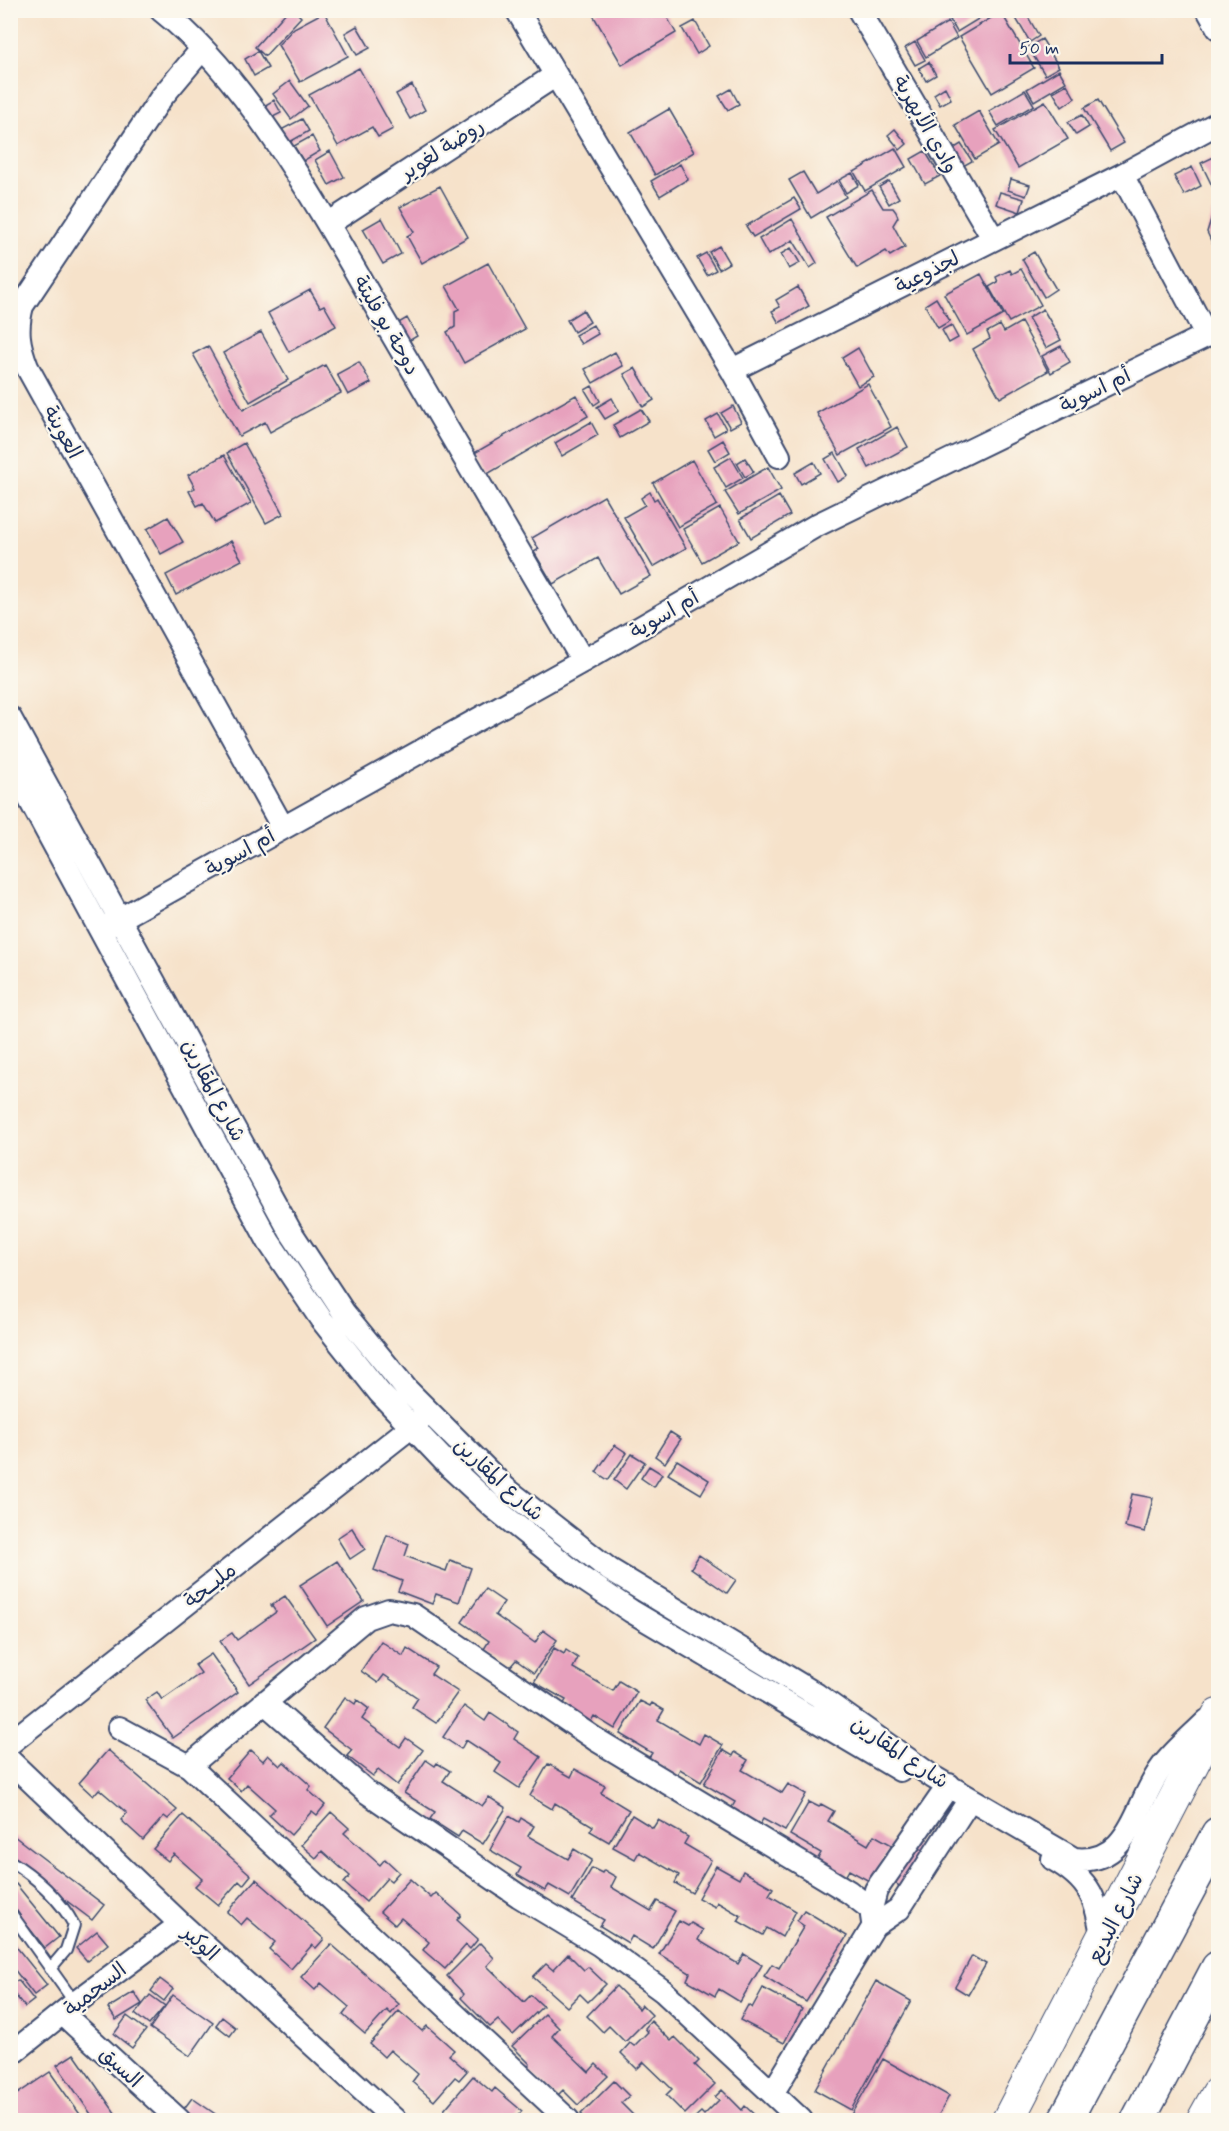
<svg xmlns="http://www.w3.org/2000/svg" width="1229" height="2131" viewBox="0 0 1229 2131" font-family="Mynerve,'Playpen Sans Arabic',sans-serif">
<rect width="100%" height="100%" fill="#fbf7ec"/>
<filter id="ink" filterUnits="userSpaceOnUse"><feTurbulence type="fractalNoise" baseFrequency=".0167" numOctaves="2"/><feDisplacementMap in="SourceGraphic" scale="12" xChannelSelector="R" yChannelSelector="G"/><feConvolveMatrix kernelMatrix="1 2 1 2 8 2 1 2 1" color-interpolation-filters="sRGB"/></filter>
<filter id="wash" filterUnits="userSpaceOnUse"><feTurbulence type="fractalNoise" baseFrequency=".008" numOctaves="4" result="noise"/><feDisplacementMap in="SourceGraphic" scale="24" xChannelSelector="R" yChannelSelector="G"/><feGaussianBlur stdDeviation="1.35" result="paint"/><feColorMatrix in="noise" values="0 0 0 0 0 0 0 0 0 0 0 0 0 0 0 0 0 1.4 0 .05"/><feComposite in="paint" operator="in"/></filter>
<g filter="url(#wash)">
<rect width="100%" height="100%" fill="#f6e2ca"/>
<g id="blocks">
<path fill="#e7a1bd" d="M 288,10 L 294,10 L 301,17 L 265,56 L 255,47 Z
M 600,10 L 663,10 L 676,33 L 622,65 L 593,15 Z
M 965,10 L 993,10 L 957,32 L 950,20 Z
M 1011,10 L 1024,10 L 1039,36 L 1030,42 Z
M 324,12 L 348,56 L 300,82 L 278,45 L 294,28 Z
M 1001,12 L 1034,68 L 992,93 L 959,37 Z
M 695,21 L 709,46 L 697,54 L 682,28 Z
M 948,22 L 957,38 L 926,57 L 917,41 Z
M 357,26 L 370,48 L 357,55 L 345,33 Z
M 1042,39 L 1059,67 L 1045,75 L 1028,47 Z
M 915,42 L 925,60 L 915,65 L 905,48 Z
M 258,51 L 268,68 L 254,76 L 245,59 Z
M 929,62 L 936,75 L 926,81 L 919,68 Z
M 359,68 L 393,129 L 378,137 L 372,127 L 338,146 L 309,95 Z
M 1059,70 L 1066,82 L 1034,101 L 1027,89 Z
M 290,81 L 308,106 L 291,119 L 273,94 Z
M 1067,84 L 1075,98 L 1062,107 L 1053,92 Z
M 412,85 L 425,110 L 410,119 L 396,94 Z
M 945,87 L 951,99 L 940,105 L 934,94 Z
M 731,89 L 739,104 L 728,110 L 719,96 Z
M 1025,90 L 1034,105 L 998,126 L 989,111 Z
M 274,100 L 281,113 L 269,119 L 262,107 Z
M 1098,100 L 1124,143 L 1110,151 L 1084,108 Z
M 1045,101 L 1068,139 L 1018,168 L 995,130 Z
M 669,109 L 694,152 L 655,175 L 630,132 Z
M 979,111 L 999,145 L 975,159 L 955,125 Z
M 1082,115 L 1089,127 L 1076,135 L 1068,122 Z
M 302,119 L 309,131 L 288,143 L 281,130 Z
M 895,129 L 907,144 L 900,150 L 888,135 Z
M 312,136 L 320,151 L 303,161 L 294,146 Z
M 961,144 L 972,161 L 963,166 L 953,149 Z
M 895,148 L 906,167 L 865,191 L 854,172 Z
M 330,151 L 344,177 L 329,185 L 315,160 Z
M 925,151 L 940,176 L 925,184 L 911,159 Z
M 1218,155 L 1218,198 L 1201,163 Z
M 680,164 L 688,179 L 660,196 L 651,181 Z
M 1192,167 L 1201,186 L 1184,195 L 1174,176 Z
M 803,172 L 816,194 L 837,181 L 846,197 L 811,218 L 789,180 Z
M 852,173 L 859,185 L 846,193 L 839,180 Z
M 1011,179 L 1030,185 L 1026,196 L 1008,190 Z
M 889,181 L 899,198 L 889,204 L 879,187 Z
M 440,186 L 468,237 L 422,263 L 407,236 L 414,232 L 400,207 Z
M 872,190 L 883,208 L 893,208 L 896,212 L 898,217 L 893,225 L 905,247 L 890,256 L 886,251 L 857,268 L 826,217 Z
M 1000,192 L 1024,199 L 1020,212 L 996,204 Z
M 794,198 L 801,209 L 753,237 L 746,226 Z
M 1218,210 L 1218,256 L 1207,232 L 1213,213 Z
M 382,218 L 401,254 L 383,264 L 363,229 Z
M 792,219 L 817,263 L 810,268 L 793,240 L 768,255 L 759,239 Z
M 719,246 L 729,263 L 719,269 L 709,252 Z
M 791,248 L 800,263 L 789,269 L 781,254 Z
M 1034,252 L 1056,289 L 1044,297 L 1022,259 Z
M 706,253 L 716,270 L 707,275 L 697,258 Z
M 488,263 L 525,329 L 464,363 L 447,332 L 455,327 L 455,311 L 459,309 L 446,286 Z
M 1021,269 L 1041,305 L 1009,322 L 989,287 L 998,282 L 996,277 L 1010,270 L 1012,274 Z
M 981,274 L 1003,315 L 967,335 L 944,294 Z
M 798,287 L 809,306 L 779,323 L 772,311 L 780,307 L 776,300 Z
M 310,290 L 320,307 L 324,305 L 336,326 L 289,352 L 268,313 Z
M 936,298 L 950,321 L 938,328 L 925,305 Z
M 1043,309 L 1061,340 L 1046,348 L 1028,318 Z
M 583,310 L 590,322 L 574,332 L 567,320 Z
M 407,318 L 417,336 L 407,342 L 397,324 Z
M 1021,322 L 1048,371 L 1000,398 L 973,349 L 990,339 L 987,332 L 1000,325 L 1004,332 Z
M 593,325 L 598,334 L 581,344 L 575,335 Z
M 951,325 L 958,338 L 949,343 L 942,330 Z
M 261,332 L 288,380 L 250,402 L 223,353 Z
M 208,346 L 243,410 L 325,365 L 341,393 L 270,432 L 265,422 L 239,436 L 193,354 Z
M 1061,346 L 1070,362 L 1051,373 L 1042,356 Z
M 858,348 L 874,377 L 858,386 L 842,358 Z
M 615,352 L 623,366 L 593,383 L 585,369 Z
M 359,362 L 371,383 L 348,395 L 337,374 Z
M 635,368 L 654,400 L 643,407 L 624,374 Z
M 868,384 L 891,427 L 840,455 L 817,413 Z
M 592,386 L 600,401 L 594,405 L 585,390 Z
M 576,395 L 588,416 L 484,476 L 471,455 Z
M 612,398 L 619,411 L 605,419 L 597,407 Z
M 733,406 L 741,422 L 730,428 L 721,413 Z
M 641,409 L 649,421 L 620,438 L 613,425 Z
M 718,414 L 726,429 L 714,436 L 706,421 Z
M 591,422 L 598,435 L 562,456 L 555,443 Z
M 897,427 L 908,447 L 869,468 L 859,449 Z
M 723,440 L 730,452 L 715,461 L 708,449 Z
M 244,443 L 283,514 L 266,523 L 227,453 Z
M 835,453 L 848,476 L 838,482 L 825,459 Z
M 224,455 L 251,503 L 215,523 L 203,503 L 197,506 L 189,491 L 195,488 L 188,475 Z
M 731,457 L 743,478 L 726,488 L 714,467 Z
M 745,458 L 754,472 L 745,477 L 737,463 Z
M 692,460 L 717,505 L 678,527 L 653,483 Z
M 814,462 L 820,473 L 801,484 L 795,473 Z
M 768,467 L 781,490 L 739,514 L 725,492 Z
M 650,492 L 654,500 L 657,498 L 686,548 L 653,567 L 624,517 L 645,505 L 641,498 Z
M 604,496 L 651,576 L 619,594 L 598,558 L 553,584 L 534,552 L 539,549 L 532,538 Z
M 779,496 L 790,515 L 751,538 L 740,519 Z
M 720,508 L 739,541 L 702,562 L 683,529 Z
M 168,517 L 183,542 L 161,554 L 147,529 Z
M 231,541 L 242,560 L 176,595 L 166,575 Z
M 670,1432 L 681,1439 L 665,1463 L 655,1456 Z
M 615,1445 L 627,1453 L 608,1480 L 596,1472 Z
M 632,1454 L 645,1462 L 626,1489 L 614,1480 Z
M 677,1460 L 709,1480 L 701,1494 L 668,1474 Z
M 649,1466 L 662,1474 L 654,1487 L 641,1478 Z
M 1132,1494 L 1153,1498 L 1145,1532 L 1125,1527 Z
M 352,1528 L 365,1549 L 350,1559 L 337,1538 Z
M 387,1535 L 409,1544 L 405,1556 L 446,1571 L 450,1560 L 471,1568 L 459,1602 L 436,1594 L 432,1604 L 398,1591 L 402,1581 L 374,1570 Z
M 699,1555 L 736,1580 L 727,1593 L 691,1568 Z
M 337,1561 L 364,1601 L 327,1626 L 300,1585 Z
M 485,1589 L 504,1602 L 495,1615 L 535,1643 L 543,1630 L 557,1640 L 534,1673 L 516,1660 L 510,1667 L 484,1649 L 489,1641 L 462,1622 Z
M 285,1596 L 315,1638 L 249,1684 L 220,1641 L 232,1633 L 237,1640 L 276,1612 L 271,1605 Z
M 381,1641 L 403,1656 L 407,1648 L 436,1667 L 431,1674 L 458,1692 L 436,1723 L 412,1707 L 418,1698 L 384,1675 L 378,1683 L 361,1671 Z
M 554,1648 L 564,1654 L 566,1650 L 578,1658 L 573,1668 L 613,1691 L 619,1681 L 637,1692 L 615,1729 L 594,1716 L 590,1723 L 562,1707 L 566,1700 L 534,1682 Z
M 211,1654 L 238,1692 L 173,1738 L 145,1700 L 157,1692 L 162,1700 L 201,1673 L 195,1665 Z
M 345,1697 L 355,1704 L 357,1700 L 369,1709 L 362,1719 L 400,1747 L 406,1738 L 423,1750 L 397,1785 L 378,1770 L 373,1776 L 347,1756 L 352,1750 L 323,1728 Z
M 640,1701 L 650,1706 L 652,1703 L 664,1710 L 658,1720 L 699,1744 L 704,1734 L 723,1745 L 701,1782 L 680,1769 L 676,1776 L 648,1759 L 652,1753 L 620,1734 Z
M 464,1706 L 485,1721 L 490,1713 L 518,1732 L 514,1739 L 541,1757 L 519,1788 L 495,1772 L 501,1763 L 466,1740 L 461,1749 L 443,1737 Z
M 108,1750 L 177,1810 L 168,1819 L 164,1816 L 143,1840 L 121,1820 L 127,1813 L 99,1789 L 93,1796 L 79,1783 Z
M 251,1750 L 263,1761 L 268,1755 L 280,1766 L 284,1762 L 311,1786 L 308,1790 L 325,1805 L 317,1815 L 312,1811 L 291,1835 L 269,1815 L 275,1809 L 247,1784 L 241,1791 L 227,1778 Z
M 723,1750 L 733,1756 L 735,1752 L 748,1760 L 742,1770 L 782,1793 L 788,1784 L 806,1794 L 785,1831 L 763,1819 L 759,1826 L 731,1809 L 735,1802 L 704,1784 Z
M 426,1760 L 435,1766 L 437,1763 L 450,1771 L 443,1781 L 482,1806 L 489,1797 L 506,1808 L 483,1844 L 462,1831 L 458,1837 L 430,1819 L 435,1812 L 404,1793 Z
M 548,1764 L 571,1777 L 575,1769 L 605,1786 L 601,1793 L 629,1810 L 609,1842 L 590,1831 L 593,1826 L 555,1803 L 552,1809 L 530,1796 Z
M 809,1802 L 819,1807 L 821,1804 L 834,1811 L 828,1821 L 868,1845 L 874,1835 L 892,1845 L 871,1882 L 849,1870 L 845,1877 L 817,1860 L 821,1853 L 790,1835 Z
M 331,1812 L 349,1828 L 344,1833 L 380,1865 L 385,1859 L 399,1872 L 391,1881 L 387,1878 L 366,1902 L 344,1883 L 350,1876 L 322,1851 L 316,1858 L 301,1845 Z
M 183,1815 L 251,1875 L 243,1885 L 239,1881 L 218,1905 L 195,1886 L 202,1879 L 174,1854 L 168,1861 L 153,1849 Z
M 632,1815 L 653,1828 L 658,1820 L 688,1837 L 684,1844 L 711,1860 L 692,1893 L 675,1883 L 679,1875 L 639,1852 L 635,1859 L 613,1847 Z
M 509,1816 L 519,1822 L 521,1818 L 534,1826 L 528,1836 L 568,1859 L 574,1849 L 592,1860 L 570,1897 L 549,1885 L 545,1891 L 517,1875 L 521,1868 L 490,1850 Z
M 14,1836 L 104,1905 L 92,1920 L 10,1858 L 10,1840 Z
M 910,1843 L 925,1851 L 904,1889 L 890,1880 Z
M 716,1866 L 739,1879 L 743,1871 L 773,1888 L 769,1895 L 796,1911 L 782,1937 L 767,1928 L 763,1935 L 738,1921 L 741,1916 L 717,1902 L 715,1907 L 698,1898 Z
M 592,1868 L 602,1873 L 604,1870 L 616,1877 L 611,1887 L 651,1911 L 657,1901 L 675,1911 L 653,1949 L 632,1936 L 628,1943 L 600,1926 L 604,1920 L 572,1901 Z
M 256,1879 L 324,1939 L 316,1948 L 312,1945 L 291,1969 L 269,1949 L 275,1942 L 247,1918 L 241,1925 L 227,1912 Z
M 410,1879 L 431,1898 L 436,1893 L 461,1915 L 457,1920 L 478,1939 L 470,1949 L 466,1945 L 445,1969 L 423,1950 L 429,1942 L 401,1918 L 395,1925 L 380,1912 Z
M 16,1884 L 59,1937 L 45,1948 L 10,1904 L 10,1888 Z
M 804,1910 L 847,1936 L 806,2002 L 764,1976 L 772,1964 L 779,1968 L 804,1926 L 797,1921 Z
M 679,1921 L 688,1926 L 691,1923 L 703,1930 L 698,1940 L 738,1964 L 744,1954 L 762,1965 L 740,2002 L 719,1989 L 715,1996 L 687,1980 L 690,1973 L 659,1954 Z
M 97,1931 L 108,1944 L 87,1961 L 76,1948 Z
M 10,1939 L 47,1985 L 34,1995 L 10,1964 Z
M 480,1943 L 494,1958 L 487,1966 L 524,2002 L 531,1995 L 543,2006 L 513,2035 L 498,2020 L 490,2027 L 461,1998 L 464,1994 L 447,1976 Z
M 331,1944 L 399,2004 L 391,2014 L 387,2010 L 365,2034 L 343,2015 L 349,2007 L 321,1983 L 315,1990 L 301,1977 Z
M 568,1954 L 584,1970 L 588,1967 L 606,1984 L 588,2002 L 580,1994 L 567,2007 L 533,1977 L 546,1964 L 553,1970 Z
M 972,1956 L 986,1964 L 968,1995 L 955,1987 Z
M 160,1979 L 173,1989 L 164,2001 L 151,1991 Z
M 18,1980 L 34,2000 L 25,2007 L 10,1989 L 10,1985 Z
M 876,1981 L 911,2001 L 851,2110 L 815,2090 Z
M 616,1986 L 639,2009 L 642,2005 L 652,2015 L 625,2042 L 609,2026 L 603,2032 L 587,2016 Z
M 763,1988 L 802,2009 L 784,2043 L 740,2020 L 748,2005 L 752,2008 Z
M 134,1992 L 142,2004 L 116,2020 L 108,2008 Z
M 150,1995 L 165,2006 L 149,2025 L 135,2014 Z
M 173,1995 L 213,2023 L 190,2056 L 150,2028 Z
M 399,2011 L 422,2031 L 427,2026 L 454,2050 L 449,2055 L 467,2071 L 459,2080 L 455,2077 L 434,2101 L 412,2082 L 418,2074 L 390,2050 L 384,2057 L 370,2044 Z
M 545,2014 L 559,2028 L 552,2036 L 589,2072 L 596,2064 L 608,2076 L 578,2105 L 563,2090 L 556,2097 L 526,2068 L 530,2064 L 512,2046 Z
M 127,2016 L 146,2030 L 132,2048 L 114,2034 Z
M 222,2017 L 236,2028 L 230,2036 L 216,2025 Z
M 651,2021 L 671,2041 L 675,2037 L 699,2061 L 695,2065 L 715,2084 L 685,2114 L 666,2095 L 672,2089 L 644,2062 L 637,2069 L 621,2053 L 630,2043 L 634,2046 L 648,2032 L 645,2028 Z
M 74,2054 L 120,2120 L 95,2120 L 57,2065 Z
M 883,2059 L 949,2096 L 936,2120 L 848,2120 Z
M 50,2072 L 84,2120 L 10,2120 L 10,2099 Z
M 473,2076 L 492,2092 L 495,2088 L 522,2111 L 514,2120 L 471,2120 L 465,2115 L 456,2120 L 444,2110 Z
M 614,2081 L 629,2096 L 621,2103 L 638,2120 L 588,2120 L 581,2114 Z
M 722,2090 L 742,2110 L 745,2106 L 760,2120 L 692,2120 L 701,2112 L 704,2115 L 719,2100 L 715,2097 Z
M 192,2098 L 224,2120 L 190,2120 L 180,2114 Z"/>
</g>
</g>
<g filter="url(#ink)">
<use href="#blocks" fill-opacity="0" stroke="#3c4a6e" stroke-width="1.5"/>
<g fill="none" stroke-linecap="round" stroke-linejoin="round">
<g stroke="#3c4a6e" stroke-width="14">
<path id="lane" d="M 10,1861 C 35,1876 60,1899 74,1925 L 66,1950 L 50,1969
M 10,1912 L 75,2003"/>
</g>
<g stroke="#3c4a6e" stroke-width="26">
<path id="street" d="M 161,10 C 251,81 325,219 382,317 C 449,432 516,546 583,661
M 517,10 L 732,370 L 779,456
M 859,10 L 993,238
M 1208,10 L 1218,28
M 202,49 L 161,98 L 22,306 C 16,329 18,344 27,367 L 283,828
M 1122,175 L 1207,336
M 328,224 L 556,75
M 732,370 L 1122,175 L 1218,123
M 10,718 L 290,1231 L 344,1313 L 407,1390 L 505,1488 L 610,1570 L 817,1695 L 933,1777 L 1074,1859 C 1131,1866 1135,1803 1162,1767 C 1175,1750 1192,1736 1207,1721
M 10,763 L 269,1242 L 321,1319 L 379,1392 L 451,1468 L 493,1507 L 583,1579 L 631,1611 L 900,1770
M 107,926 L 583,661 L 817,525 L 1218,330
M 264,1702 L 368,1793 L 519,1896 L 600,1945 L 663,1991 L 801,2120
M 119,1728 L 189,1766 L 568,2120
M 10,1743 L 421,1419
M 10,1761 L 181,1924 L 395,2120
M 189,1766 L 366,1618 L 389,1610 L 413,1615 L 595,1739 L 849,1892 L 871,1909
M 1053,1859 C 1092,1881 1096,1899 1103,1941
M 873,1923 L 871,1909 L 876,1890 L 949,1785
M 63,2014 L 179,2120
M 10,2055 L 75,2003 L 181,1924
M 773,2092 L 874,1926 L 899,1909 L 970,1799"/>
</g>
<g stroke="#3c4a6e" stroke-width="34">
<path id="secondary" d="M 1008,2120 L 1218,1715
M 1203,2120 L 1218,2093"/>
</g>
<g stroke="#3c4a6e" stroke-width="36">
<path id="highway" d="M 1065,2120 L 1218,1834
M 1138,2120 L 1218,1968"/>
</g>
<use href="#lane" stroke="#fff" stroke-width="10"/>
<use href="#street" stroke="#fff" stroke-width="22"/>
<use href="#secondary" stroke="#fff" stroke-width="32"/>
<use href="#highway" stroke="#fff" stroke-width="33"/>
</g>
</g>
<g text-anchor="middle" stroke-width="4.5" stroke-linejoin="round" paint-order="stroke">
<g font-size="21" fill="#1b2f5e" stroke="#fbf7ec">
<text transform="translate(926 124) rotate(60)" y="7">وادي الأبهرية</text>
<text transform="translate(442 149) rotate(-33)" y="7">روضة لغوير</text>
<text transform="translate(927 272) rotate(-27)" y="7">لجذوعية</text>
<text transform="translate(387 325) rotate(60)" y="7">دوحة بو فليتة</text>
<text transform="translate(1095 390) rotate(-26)" y="7">أم اسوية</text>
<text transform="translate(63 432) rotate(61)" y="7">العوينة</text>
<text transform="translate(664 614) rotate(-30)" y="7">أم اسوية</text>
<text transform="translate(240 852) rotate(-29)" y="7">أم اسوية</text>
<text transform="translate(214 1090) rotate(62)" y="7">شارع المقارين</text>
<text transform="translate(499 1479) rotate(42)" y="7">شارع المقارين</text>
<text transform="translate(210 1585) rotate(-38)" y="7">مليــحة</text>
<text transform="translate(900 1752) rotate(34)" y="7">شارع المقارين</text>
<text transform="translate(1115 1918) rotate(-63)" y="7">شارع البديع</text>
<text transform="translate(201 1943) rotate(43)" y="7">الوكير</text>
<text transform="translate(95 1989) rotate(-38)" y="7">السحمية</text>
<text transform="translate(121 2067) rotate(43)" y="7">السيق</text>
</g>
</g>
<rect width="1229" height="2131" fill="none" stroke="#fbf7ec" stroke-width="36"/>
<path d="M1010 54v9h152v-9" fill="none" stroke="#1b2f5e" stroke-width="3"/>
<text x="1019" y="54" font-size="18" fill="#1b2f5e" stroke="#fbf7ec" stroke-width="4.5" paint-order="stroke">50 m</text>
</svg>
